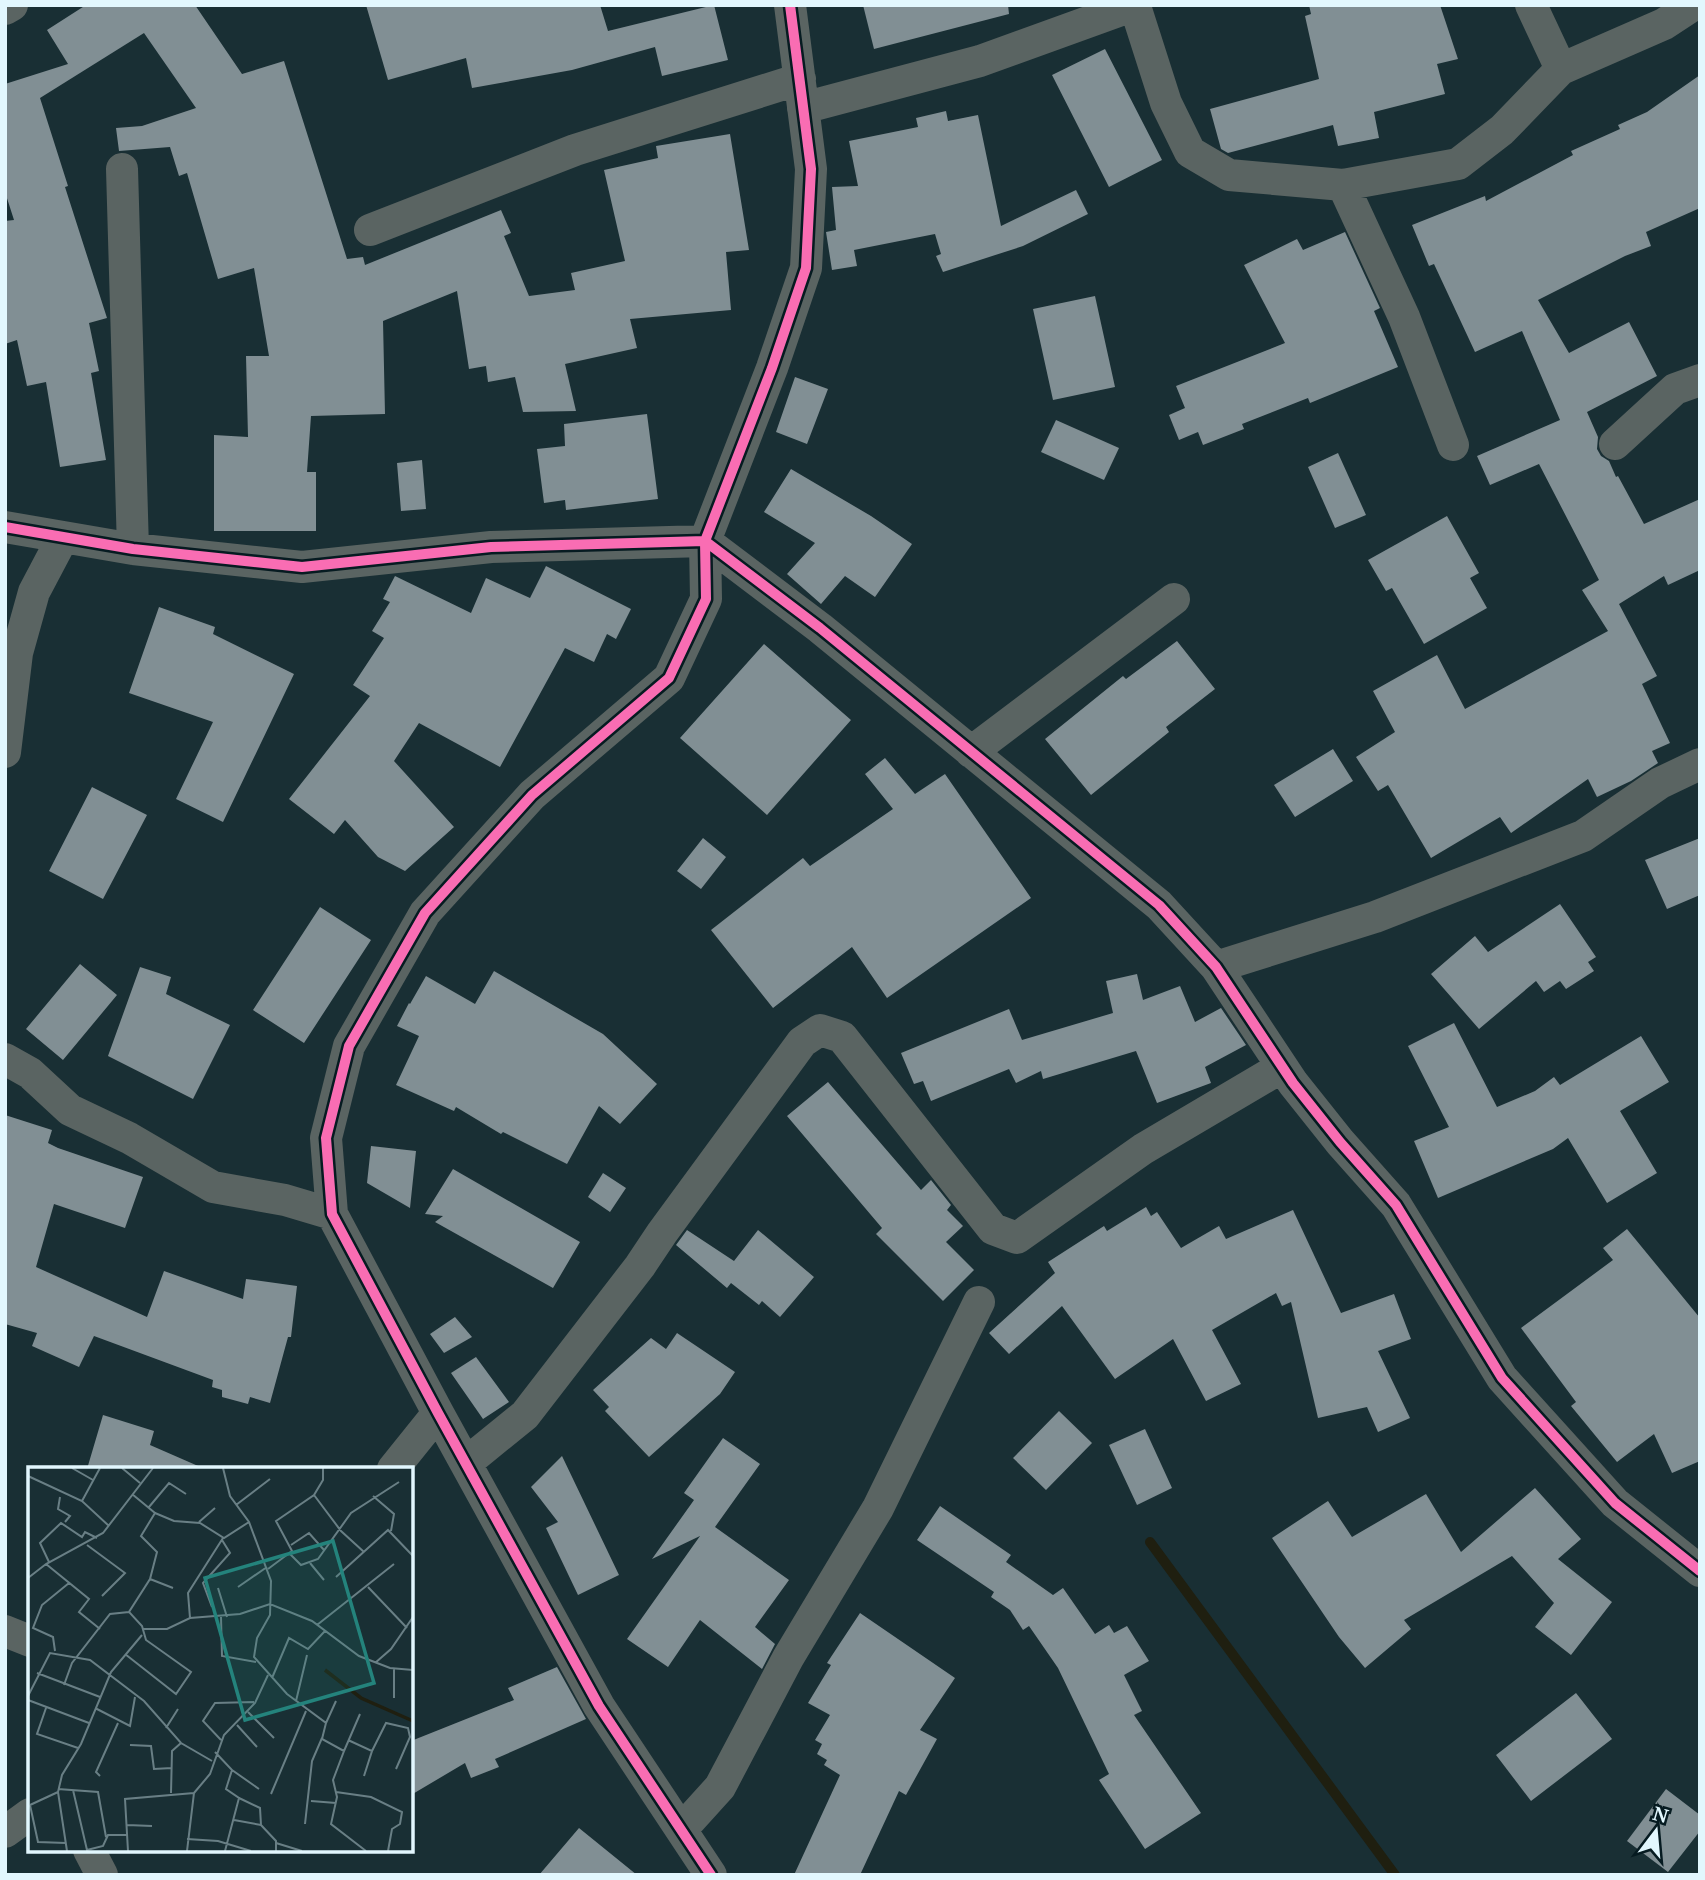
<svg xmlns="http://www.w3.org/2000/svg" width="1705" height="1880" viewBox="0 0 1705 1880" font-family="'Noto Serif',serif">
<rect width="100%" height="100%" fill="#192f34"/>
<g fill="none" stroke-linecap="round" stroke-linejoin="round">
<path stroke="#1f1f10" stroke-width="10" d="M 1150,1542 L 1395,1875"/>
</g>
<path fill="#818f94" d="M 86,5 L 195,5 L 242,74 L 284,61 L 347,259 L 363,257 L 365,265 L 501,210 L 511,233 L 504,236 L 529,296 L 575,290 L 571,273 L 625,261 L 604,170 L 658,158 L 656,146 L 730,134 L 749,250 L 726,252 L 731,310 L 630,319 L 637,348 L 565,364 L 576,411 L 523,412 L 515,377 L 488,382 L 486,366 L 469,369 L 457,291 L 383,321 L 385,414 L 311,416 L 307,472 L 316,472 L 316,531 L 214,531 L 214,435 L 248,437 L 246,356 L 269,356 L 254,268 L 218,279 L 187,173 L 179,176 L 170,147 L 119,151 L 116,128 L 142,126 L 196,108 L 144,33 L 40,98 L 68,186 L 65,187 L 107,318 L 89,323 L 99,371 L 91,373 L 106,460 L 60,467 L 46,382 L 27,386 L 17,340 L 5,344 L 5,221 L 14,220 L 5,192 L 5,84 L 68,64 L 47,30 Z
M 366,5 L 600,5 L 608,31 L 714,5 L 728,60 L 662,76 L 655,47 L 572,70 L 472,88 L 466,58 L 388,80 Z
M 863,5 L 1008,5 L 1009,14 L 874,49 Z
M 1309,5 L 1440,5 L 1458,59 L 1437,64 L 1445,94 L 1374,112 L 1379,138 L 1338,146 L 1333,125 L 1228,153 L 1221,149 L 1210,109 L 1319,79 L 1305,16 L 1311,14 Z
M 1105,49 L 1162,160 L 1109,187 L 1052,75 Z
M 1700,75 L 1700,208 L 1646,232 L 1651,246 L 1625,256 L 1538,300 L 1569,353 L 1629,322 L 1657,376 L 1587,412 L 1598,437 L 1597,449 L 1601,456 L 1609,461 L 1616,477 L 1618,476 L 1644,524 L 1700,499 L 1700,570 L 1668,585 L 1664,576 L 1619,604 L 1657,676 L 1642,684 L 1670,743 L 1652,751 L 1658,763 L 1631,781 L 1597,797 L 1588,779 L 1511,833 L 1500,817 L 1431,858 L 1388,785 L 1378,791 L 1356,757 L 1395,732 L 1373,691 L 1437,655 L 1465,709 L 1608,631 L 1582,590 L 1599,580 L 1539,464 L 1490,485 L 1477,456 L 1560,420 L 1522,331 L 1475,352 L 1434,264 L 1429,266 L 1412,225 L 1485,196 L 1486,201 L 1573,155 L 1571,151 L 1620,129 L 1618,125 L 1647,112 Z
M 946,111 L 948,121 L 978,115 L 1001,226 L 1076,190 L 1088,214 L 1023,246 L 943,272 L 936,256 L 941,254 L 935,234 L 854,250 L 857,266 L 832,270 L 826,232 L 836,230 L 832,187 L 858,186 L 849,141 L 918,127 L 916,118 Z
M 1345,232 L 1380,308 L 1374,311 L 1398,367 L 1310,403 L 1308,398 L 1242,424 L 1244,429 L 1203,445 L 1198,432 L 1179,440 L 1169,415 L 1185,408 L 1176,386 L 1285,343 L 1244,265 L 1297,239 L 1303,250 Z
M 1095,296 L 1115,387 L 1053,400 L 1033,309 Z
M 795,377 L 828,389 L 807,444 L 776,432 Z
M 647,414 L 658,499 L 566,510 L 565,500 L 544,503 L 537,449 L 565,446 L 564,424 Z
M 1056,420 L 1119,448 L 1104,480 L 1041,452 Z
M 1338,453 L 1366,515 L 1335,528 L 1308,467 Z
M 422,460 L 426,509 L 401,511 L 397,463 Z
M 791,469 L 871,516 L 912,544 L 875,597 L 845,576 L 821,604 L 787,574 L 815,543 L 764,512 Z
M 1447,516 L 1479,573 L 1470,578 L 1487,608 L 1424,644 L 1392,588 L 1386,591 L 1368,560 Z
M 546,566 L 631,609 L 616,639 L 607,634 L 594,662 L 565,648 L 500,767 L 419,723 L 394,761 L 454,827 L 405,871 L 378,857 L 345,820 L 334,834 L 289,799 L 370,696 L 353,685 L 384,638 L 372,631 L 390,602 L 383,599 L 395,576 L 471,613 L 486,578 L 530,598 Z
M 159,607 L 215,627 L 213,634 L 294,674 L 223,822 L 176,799 L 213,722 L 129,693 Z
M 1177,641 L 1215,689 L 1166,727 L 1169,732 L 1091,795 L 1045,739 L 1123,676 L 1126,679 Z
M 764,644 L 851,720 L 767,815 L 680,738 Z
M 1333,749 L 1353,781 L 1295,817 L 1274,785 Z
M 885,758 L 915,794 L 945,774 L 1031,898 L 887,998 L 852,947 L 773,1008 L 711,930 L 803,858 L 810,866 L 893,809 L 865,774 Z
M 92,787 L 147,815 L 103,899 L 49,871 Z
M 703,838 L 726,857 L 701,889 L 677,871 Z
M 1700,838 L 1700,895 L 1667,909 L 1645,860 Z
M 1560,904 L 1596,957 L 1588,962 L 1594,971 L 1566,989 L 1560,981 L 1544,992 L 1536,981 L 1479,1029 L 1431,974 L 1475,936 L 1488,952 Z
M 320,907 L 371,940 L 304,1043 L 253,1010 Z
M 80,964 L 117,995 L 63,1060 L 26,1029 Z
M 140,967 L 171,977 L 166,994 L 230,1025 L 193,1099 L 108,1056 Z
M 494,971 L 603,1034 L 657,1084 L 620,1124 L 599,1106 L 567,1164 L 503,1132 L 501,1134 L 456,1107 L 454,1111 L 396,1085 L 419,1036 L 397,1026 L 409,1003 L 410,1004 L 426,976 L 475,1004 Z
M 1137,974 L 1143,1000 L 1180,986 L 1195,1022 L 1221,1008 L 1246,1045 L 1205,1067 L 1211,1083 L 1157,1103 L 1136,1051 L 1043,1079 L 1041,1071 L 1016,1083 L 1009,1069 L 931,1101 L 923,1081 L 914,1084 L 901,1053 L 1009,1009 L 1022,1040 L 1113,1013 L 1106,981 Z
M 1454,1023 L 1497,1107 L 1535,1091 L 1554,1077 L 1560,1085 L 1641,1036 L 1669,1082 L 1620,1111 L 1657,1173 L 1607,1203 L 1568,1138 L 1553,1149 L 1438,1198 L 1414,1141 L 1449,1127 L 1408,1046 Z
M 828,1082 L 921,1190 L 931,1180 L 951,1205 L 947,1210 L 963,1226 L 946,1242 L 974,1270 L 943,1301 L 876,1234 L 882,1228 L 787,1116 Z
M 5,1115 L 52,1130 L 48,1143 L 58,1148 L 143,1177 L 125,1228 L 54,1204 L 36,1267 L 147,1317 L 164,1271 L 243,1299 L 246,1279 L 297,1286 L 291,1337 L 288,1337 L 270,1403 L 250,1397 L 248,1404 L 222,1397 L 222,1390 L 212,1387 L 213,1380 L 94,1336 L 79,1367 L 32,1346 L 37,1333 L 5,1324 Z
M 371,1146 L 416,1151 L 410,1208 L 367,1183 Z
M 453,1169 L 580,1242 L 553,1288 L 435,1222 L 443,1216 L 425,1214 Z
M 603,1173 L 626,1188 L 610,1212 L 588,1197 Z
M 1146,1207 L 1151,1216 L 1157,1212 L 1181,1248 L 1219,1226 L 1226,1239 L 1293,1210 L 1341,1313 L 1394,1294 L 1411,1339 L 1378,1351 L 1410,1418 L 1378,1432 L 1367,1407 L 1318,1418 L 1291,1302 L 1282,1306 L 1276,1293 L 1212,1330 L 1241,1384 L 1206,1401 L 1173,1339 L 1115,1379 L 1062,1306 L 1009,1354 L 989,1333 L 1055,1273 L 1048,1262 L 1104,1226 L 1107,1231 Z
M 1627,1229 L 1700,1318 L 1700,1461 L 1672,1473 L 1654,1434 L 1617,1462 L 1571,1406 L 1576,1402 L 1521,1328 L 1613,1260 L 1603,1248 Z
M 687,1230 L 734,1261 L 758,1230 L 814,1277 L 780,1317 L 762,1301 L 759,1305 L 731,1283 L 727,1288 L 676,1245 Z
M 455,1317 L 472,1337 L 444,1353 L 430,1334 Z
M 677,1333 L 735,1372 L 720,1394 L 649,1457 L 605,1411 L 609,1407 L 593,1390 L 651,1338 L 666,1349 Z
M 476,1357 L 509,1402 L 483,1419 L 451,1373 Z
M 1059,1411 L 1092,1443 L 1046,1490 L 1013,1458 Z
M 103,1415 L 154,1431 L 150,1445 L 205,1469 L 87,1469 Z
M 1145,1429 L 1172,1488 L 1137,1505 L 1109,1445 Z
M 723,1438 L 760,1464 L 715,1527 L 789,1580 L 755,1627 L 775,1644 L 762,1669 L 700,1620 L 668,1667 L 627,1639 L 700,1536 L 652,1559 L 694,1500 L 684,1493 Z
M 562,1456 L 619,1575 L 578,1595 L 546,1528 L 558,1522 L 531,1487 Z
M 1535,1488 L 1581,1539 L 1558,1559 L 1612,1602 L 1571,1655 L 1535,1627 L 1554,1603 L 1512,1556 L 1404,1620 L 1411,1629 L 1365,1668 L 1339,1637 L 1272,1538 L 1328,1501 L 1352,1537 L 1426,1494 L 1461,1552 Z
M 940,1506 L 1011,1555 L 1006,1562 L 1053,1595 L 1063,1588 L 1095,1634 L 1109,1625 L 1114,1633 L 1127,1626 L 1149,1661 L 1124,1675 L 1142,1711 L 1134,1715 L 1201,1813 L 1145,1849 L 1099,1780 L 1109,1774 L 1058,1668 L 1029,1626 L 1023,1630 L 1010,1610 L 991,1597 L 994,1592 L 917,1540 Z
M 860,1613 L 955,1678 L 920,1730 L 937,1739 L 906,1795 L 899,1791 L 860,1875 L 794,1875 L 840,1775 L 824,1765 L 827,1760 L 817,1754 L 822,1744 L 815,1740 L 830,1715 L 808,1703 L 831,1665 L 827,1663 Z
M 557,1667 L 586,1719 L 495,1759 L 499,1767 L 471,1778 L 465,1763 L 411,1795 L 411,1741 L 514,1700 L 508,1688 Z
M 1576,1693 L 1612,1739 L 1531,1801 L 1496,1755 Z
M 1666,1789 L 1700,1815 L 1700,1831 L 1668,1872 L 1627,1841 Z
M 579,1828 L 637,1875 L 539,1875 Z"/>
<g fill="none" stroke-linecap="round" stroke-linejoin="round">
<path stroke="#5a6462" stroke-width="32" d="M 1531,5 L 1561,69
M 1135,6 L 1166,103 L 1190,152 L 1229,175 L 1343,185 L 1458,164 L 1502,130 L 1561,69 L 1664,24 L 1693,5
M 5,9 L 12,5
M 803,108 L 980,61 L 1135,5
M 122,169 L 133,549
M 1343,185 L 1404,317 L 1453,445
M 370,230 L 575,150 L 800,79
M 1615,444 L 1675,389 L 1700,380
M 5,527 L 133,549 L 302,567 L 491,547 L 705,541 L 820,628 L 1159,905 L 1216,967 L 1293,1083 L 1340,1142 L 1396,1205 L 1502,1378 L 1615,1503 L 1700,1571
M 5,752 L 17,653 L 34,592 L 63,537
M 971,752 L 1174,599
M 1216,967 L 1375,917 L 1583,836 L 1660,783 L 1700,764
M 5,1059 L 30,1073 L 70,1110 L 129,1138 L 213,1187 L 285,1200 L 332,1214
M 466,1463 L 525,1415 L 640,1266 L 662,1233 L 802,1042 L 820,1030 L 842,1037 L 993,1229 L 1017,1238 L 1143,1149 L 1282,1067
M 393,1469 L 438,1413
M 5,1631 L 30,1641
M 682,1829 L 720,1787 L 788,1658 L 878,1508 L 979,1302
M 5,1832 L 30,1814
M 89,1850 L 102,1875
M 711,1875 L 599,1706 L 438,1413 L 332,1214 L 326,1138 L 349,1046 L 425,913 L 532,795 L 669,678 L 706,599 L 705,541 L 772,368 L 806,268 L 811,169 L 790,5"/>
<g stroke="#061b21" stroke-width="15">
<path id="cycleway" d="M 5,527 L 133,549 L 302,567 L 491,547 L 705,541 L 820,628 L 1159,905 L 1216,967 L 1293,1083 L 1340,1142 L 1396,1205 L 1502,1378 L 1615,1503 L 1700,1571
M 711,1875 L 599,1706 L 438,1413 L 332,1214 L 326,1138 L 349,1046 L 425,913 L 532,795 L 669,678 L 706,599 L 705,541 L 772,368 L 806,268 L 811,169 L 790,5"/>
</g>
<use href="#cycleway" stroke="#f96db3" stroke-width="10"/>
</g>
<g transform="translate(28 1467)">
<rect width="385" height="385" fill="#192f34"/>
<path fill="none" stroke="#1f1f10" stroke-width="3.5" d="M 297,203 L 333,231 L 385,254"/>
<path fill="none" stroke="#697f85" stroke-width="2" d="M 44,1 L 65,13M 94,1 L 112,16M 195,1 L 202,29 L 221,55 L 243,114 L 242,148 L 229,171 L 226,190 L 259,227 L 298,256 L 294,272 L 316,284 L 305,313 L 309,330 L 303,357 L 338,384M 0,9 L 54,34 L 81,59M 286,28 L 313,64 L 336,85M 345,29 L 366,47 L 363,64M 32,30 L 30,42 L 42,49 L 37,55M 54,34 L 72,1M 208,38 L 242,12M 121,40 L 141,16 L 158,27M 127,46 L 146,54 L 172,56 L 196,71 L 221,55M 171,55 L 187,41M 59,78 L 97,106 L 74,129M 263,78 L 281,66 L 296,83M 262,87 L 273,98 L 290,92 L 323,46 L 371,15M 21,95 L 12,76 L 33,56 L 54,70 L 57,65 L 69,71M 282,96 L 296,113M 18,97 L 61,132 L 51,145 L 72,162M 240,102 L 264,84 L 248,54 L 286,28 L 295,13 L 295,1M 308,110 L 360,63 L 385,89M 0,111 L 18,97 L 75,66 L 125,1M 122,112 L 145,121M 210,120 L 239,100M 340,120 L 379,161M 190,121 L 199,150M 184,140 L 175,116 L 202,86 L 194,73M 193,150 L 194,189 L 228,195M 162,151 L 160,126 L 195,71M 289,158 L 366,97M 115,162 L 139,162 L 162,151 L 212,147 L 242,137 L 284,154 L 331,189 L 362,201 L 385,203M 27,184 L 25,170 L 5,161 L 14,138 L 41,116M 97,187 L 148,227 L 163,205 L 118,173 L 114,159 L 101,145 L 122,112 L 129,85 L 113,69 L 127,46 L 104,27M 347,196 L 363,182 L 385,150M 9,206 L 72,230M 244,211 L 261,171 L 280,182 L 297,164M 36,218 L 44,196 L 82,147 L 101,145M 0,229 L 22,186 L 62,193 L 116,234 L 153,276 L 184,294M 366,231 L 366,201M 0,233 L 61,256M 268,234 L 279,188M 18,241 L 9,267 L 50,281M 67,241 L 102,259 L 107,230M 220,245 L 246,271M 298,256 L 308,234M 209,258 L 229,280M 138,261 L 150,242M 193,273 L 175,254 L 187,236 L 226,235M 320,273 L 344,284 L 336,309M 102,278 L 123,279 L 126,302 L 144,301M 316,284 L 332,247M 344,284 L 358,256 L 380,261 L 382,270 L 368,302M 187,285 L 204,303 L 198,322 L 211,331 L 197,384M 204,303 L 231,322M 72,309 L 68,305 L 90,256M 30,322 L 70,325 L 78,370M 45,323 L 59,383 L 75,379 L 80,368 L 100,368M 308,325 L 343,330 L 374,345 L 372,357 L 364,362 L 360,384M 143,326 L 144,284 L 153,276M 243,327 L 278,244M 211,331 L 232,341 L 233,358 L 248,374 L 248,384M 283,334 L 308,336M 2,338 L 10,375 L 38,376M 2,338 L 30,325M 206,353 L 233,358M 277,357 L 284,294 L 294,271M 99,358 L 124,359M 159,372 L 190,374 L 223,384M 248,376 L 274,384M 39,384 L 30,325 L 34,308 L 53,277 L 83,205 L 114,168M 100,384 L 97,332 L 166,326M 159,384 L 166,326 L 182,307 L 196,268 L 227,236 L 240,208"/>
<path fill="#24837c" fill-opacity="0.15" stroke="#24837c" stroke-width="3.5" d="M 305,74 L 346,216 L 217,253 L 177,111 Z"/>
<rect width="385" height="385" fill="none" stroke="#e2f7fe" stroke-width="3.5"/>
</g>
<rect width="1705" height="1880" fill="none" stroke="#e2f7fe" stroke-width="14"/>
<g transform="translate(1656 1831) rotate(16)" stroke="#061b21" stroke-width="5" paint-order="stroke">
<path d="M0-5L12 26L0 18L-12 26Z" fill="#e2f7fe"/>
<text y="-10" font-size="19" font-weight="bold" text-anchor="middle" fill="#e2f7fe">N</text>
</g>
</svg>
